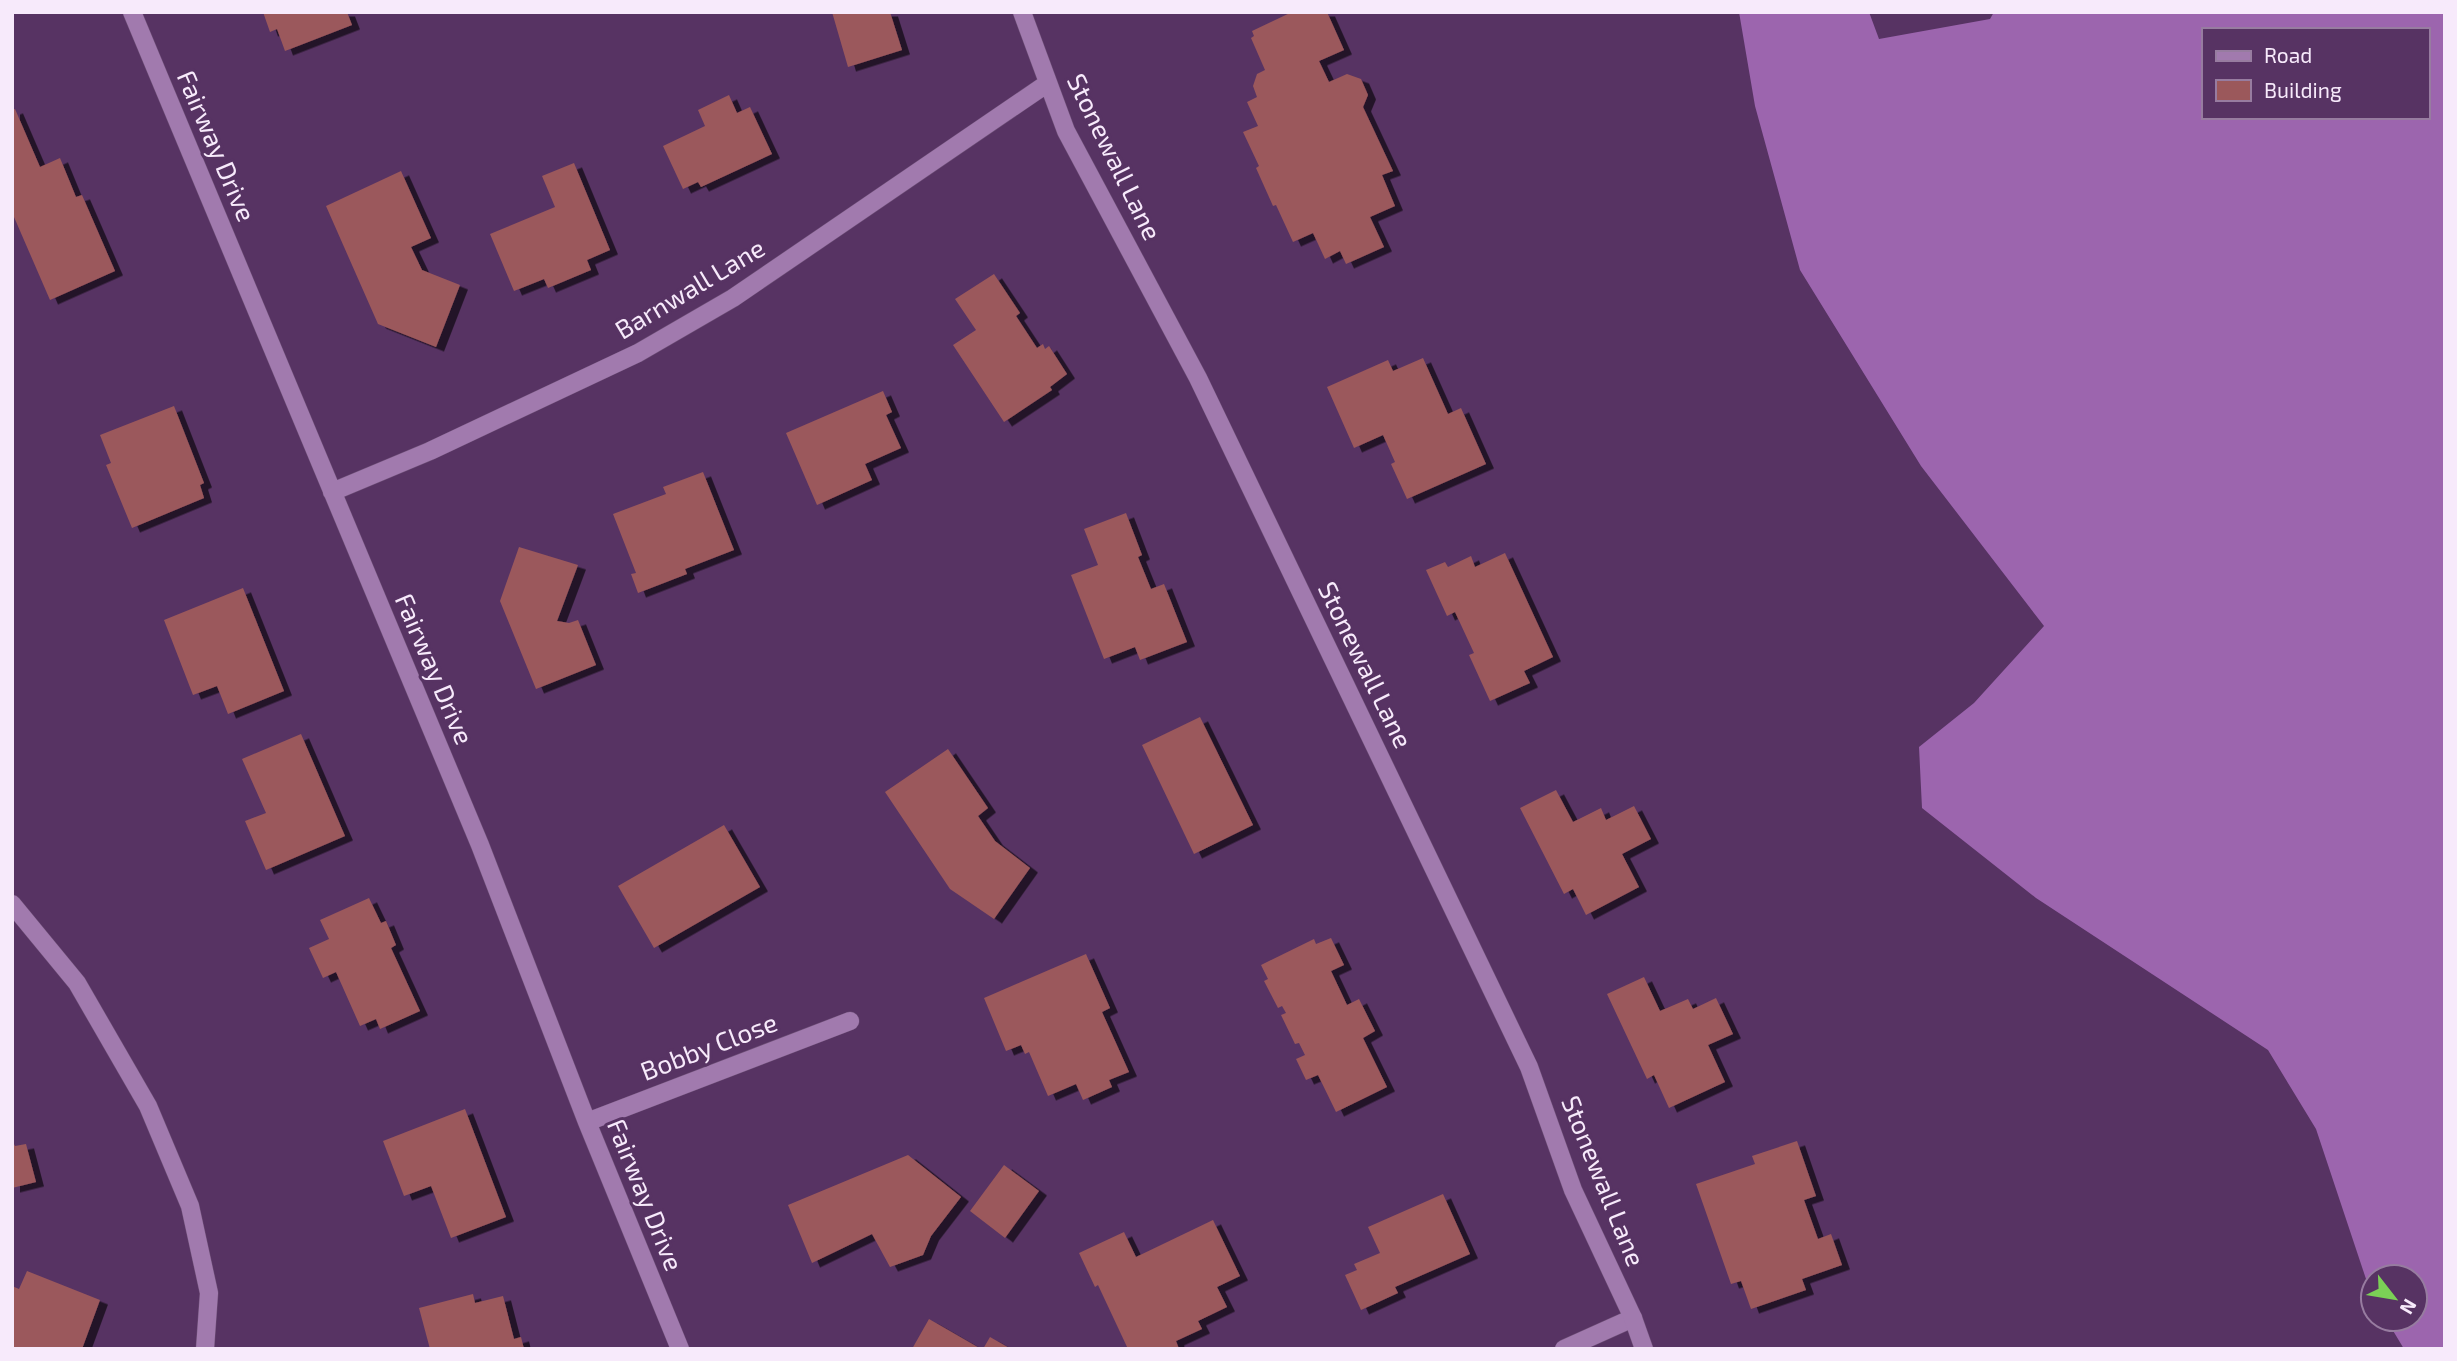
<svg xmlns="http://www.w3.org/2000/svg" width="2457" height="1361" viewBox="0 0 2457 1361" font-family="'Exo 2',sans-serif">
<defs>
<filter id="shadow"><feDropShadow dx="8" dy="4.5" stdDeviation="0" flood-color="#0009"/></filter>
</defs>
<rect width="100%" height="100%" fill="#573363"/>
<path fill="#9c65ae" fill-rule="evenodd" d="M 1739,12 L 1869,12 L 1879,39 L 1990,19 L 1994,12 L 2445,12 L 2445,1349 L 2404,1349 L 2386,1319 L 2415,1319 L 2415,1277 L 2373,1277 L 2373,1298 L 2372,1297 L 2316,1129 L 2268,1050 L 2036,898 L 1922,808 L 1919,747 L 1974,703 L 2044,626 L 1921,466 L 1800,270 L 1755,106 ZM 2203,30 L 2427,30 L 2427,117 L 2203,117 Z"/>
<path fill="#9b585b" filter="url(#shadow)" d="M 263,12 L 347,12 L 352,25 L 285,51 L 277,29 L 270,32 Z
M 832,12 L 890,12 L 902,50 L 848,67 Z
M 1292,12 L 1327,12 L 1344,50 L 1319,61 L 1329,82 L 1347,74 L 1361,79 L 1368,95 L 1363,107 L 1393,171 L 1382,175 L 1395,206 L 1370,217 L 1384,247 L 1346,264 L 1340,251 L 1325,259 L 1313,233 L 1293,242 L 1276,205 L 1273,206 L 1256,168 L 1259,166 L 1243,132 L 1258,126 L 1247,102 L 1257,97 L 1253,86 L 1257,74 L 1265,70 L 1251,38 L 1254,36 L 1252,31 Z
M 729,95 L 737,113 L 750,107 L 772,154 L 701,187 L 698,182 L 683,189 L 663,146 L 705,126 L 698,110 Z
M 15,109 L 40,167 L 60,158 L 76,197 L 82,195 L 115,271 L 50,300 L 14,217 L 12,218 L 12,110 Z
M 574,163 L 610,250 L 587,260 L 591,270 L 548,288 L 544,279 L 514,291 L 490,234 L 555,207 L 542,176 Z
M 401,171 L 431,238 L 411,247 L 422,270 L 460,285 L 436,347 L 378,324 L 326,206 Z
M 994,274 L 1020,313 L 1016,316 L 1037,348 L 1043,344 L 1045,349 L 1049,346 L 1067,374 L 1050,387 L 1052,390 L 1004,422 L 953,345 L 976,330 L 955,299 Z
M 1423,358 L 1448,414 L 1461,408 L 1486,464 L 1407,499 L 1391,464 L 1395,462 L 1383,435 L 1354,448 L 1327,387 L 1388,360 L 1393,371 Z
M 883,391 L 892,412 L 886,415 L 901,448 L 865,464 L 872,480 L 817,505 L 786,433 Z
M 174,406 L 204,483 L 200,485 L 204,498 L 132,528 L 106,465 L 111,463 L 100,435 Z
M 703,472 L 734,550 L 685,569 L 687,574 L 638,593 L 631,574 L 636,573 L 613,514 L 666,494 L 663,487 Z
M 1126,513 L 1142,555 L 1138,557 L 1151,589 L 1164,584 L 1187,642 L 1140,660 L 1135,647 L 1104,659 L 1071,575 L 1098,565 L 1084,529 Z
M 519,547 L 578,565 L 557,621 L 569,623 L 578,620 L 596,665 L 536,689 L 500,601 Z
M 1505,553 L 1553,657 L 1524,671 L 1530,683 L 1490,701 L 1469,655 L 1474,653 L 1455,612 L 1447,616 L 1426,570 L 1445,562 L 1448,567 L 1471,556 L 1475,567 Z
M 243,588 L 284,691 L 228,714 L 217,686 L 193,695 L 164,620 Z
M 1200,717 L 1253,825 L 1194,854 L 1142,745 Z
M 301,734 L 345,836 L 266,870 L 245,821 L 266,813 L 242,759 Z
M 948,749 L 988,808 L 978,816 L 995,841 L 1030,868 L 994,919 L 950,889 L 885,792 Z
M 1556,790 L 1573,822 L 1601,808 L 1606,820 L 1634,806 L 1651,839 L 1622,854 L 1639,887 L 1586,915 L 1573,889 L 1564,894 L 1520,808 Z
M 724,825 L 760,887 L 654,948 L 618,886 Z
M 369,898 L 381,923 L 386,921 L 396,945 L 391,948 L 420,1011 L 380,1029 L 376,1019 L 360,1026 L 336,972 L 323,978 L 309,948 L 329,939 L 320,920 Z
M 1331,938 L 1344,965 L 1331,971 L 1347,1005 L 1359,999 L 1375,1031 L 1363,1038 L 1387,1087 L 1336,1112 L 1318,1075 L 1306,1080 L 1296,1059 L 1305,1055 L 1299,1043 L 1295,1044 L 1281,1015 L 1286,1013 L 1282,1006 L 1278,1008 L 1264,981 L 1268,979 L 1261,965 L 1314,939 L 1316,944 Z
M 1086,954 L 1110,1008 L 1102,1012 L 1129,1072 L 1109,1080 L 1112,1087 L 1083,1100 L 1076,1084 L 1048,1096 L 1029,1052 L 1025,1054 L 1021,1045 L 1006,1051 L 984,998 Z
M 1644,977 L 1660,1011 L 1688,999 L 1693,1009 L 1716,998 L 1733,1034 L 1708,1045 L 1725,1082 L 1669,1108 L 1654,1075 L 1647,1079 L 1607,994 Z
M 465,1109 L 506,1217 L 451,1238 L 431,1186 L 404,1196 L 383,1141 Z
M 12,1140 L 15,1146 L 26,1144 L 36,1182 L 12,1188 Z
M 1797,1141 L 1816,1196 L 1804,1200 L 1818,1239 L 1831,1234 L 1842,1265 L 1802,1279 L 1806,1290 L 1751,1309 L 1741,1281 L 1731,1284 L 1696,1184 L 1755,1164 L 1752,1156 Z
M 908,1155 L 961,1197 L 931,1236 L 923,1255 L 890,1267 L 872,1234 L 812,1263 L 788,1205 Z
M 1004,1165 L 1039,1191 L 1005,1238 L 970,1211 Z
M 1443,1194 L 1470,1254 L 1395,1287 L 1398,1293 L 1361,1310 L 1345,1275 L 1357,1270 L 1354,1264 L 1380,1253 L 1368,1227 Z
M 1213,1220 L 1240,1276 L 1217,1287 L 1227,1307 L 1198,1321 L 1202,1329 L 1176,1341 L 1179,1349 L 1128,1349 L 1098,1285 L 1095,1287 L 1079,1253 L 1124,1232 L 1136,1257 Z
M 27,1271 L 100,1300 L 82,1349 L 12,1349 L 12,1286 L 19,1289 Z
M 473,1294 L 475,1303 L 503,1296 L 514,1339 L 521,1337 L 524,1349 L 430,1349 L 419,1308 Z
M 929,1319 L 981,1349 L 912,1349 Z
M 990,1337 L 1011,1349 L 983,1349 Z"/>
<g fill="none" stroke-linecap="round" stroke-linejoin="round">
<g stroke="#6d4f76" stroke-width="19">
<path id="service" d="M 1564,1349 L 1633,1318"/>
</g>
<g stroke="#6d4f76" stroke-width="19">
<path id="minor" d="M 132,12 L 480,845 L 587,1122 L 680,1349
M 1022,12 L 1066,131 L 1198,378 L 1529,1067 L 1573,1190 L 1633,1318 L 1644,1349
M 332,492 L 430,451 L 638,353 L 733,298 L 1048,83
M 12,904 L 77,983 L 148,1106 L 190,1206 L 209,1293 L 205,1349
M 587,1122 L 850,1021"/>
</g>
<use href="#service" stroke="#a17aae" stroke-width="18"/>
<use href="#minor" stroke="#a17aae" stroke-width="18"/>
</g>
<g text-anchor="middle" stroke-width="6" stroke-linejoin="round" paint-order="stroke">
<g font-size="26" fill="#f7eafb" stroke="#573363">
<text transform="translate(216 146) rotate(67)" y="9">Fairway Drive</text>
<text transform="translate(1114 157) rotate(64)" y="9">Stonewall Lane</text>
<text transform="translate(690 289) rotate(-31)" y="9">Barnwall Lane</text>
<text transform="translate(1365 665) rotate(64)" y="9">Stonewall Lane</text>
<text transform="translate(434 669) rotate(67)" y="9">Fairway Drive</text>
<text transform="translate(709 1047) rotate(-21)" y="9">Bobby Close</text>
<text transform="translate(1603 1181) rotate(68)" y="9">Stonewall Lane</text>
<text transform="translate(645 1195) rotate(68)" y="9">Fairway Drive</text>
</g>
</g>
<rect width="2457" height="1361" fill="none" stroke="#f7eafb" stroke-width="28"/>
<rect x="2202" y="28" width="228" height="91" fill="#573363" stroke="#977ca0" stroke-width="2"/>
<rect x="2216" y="51" width="35" height="10" fill="#a17aae" stroke="#977ca0" stroke-width="2"/>
<text x="2264" y="63" font-size="21" fill="#f7eafb">Road</text>
<rect x="2216" y="80" width="35" height="21" fill="#9b585b" stroke="#977ca0" stroke-width="2"/>
<text x="2264" y="98" font-size="21" fill="#f7eafb">Building</text>
<g transform="translate(2394 1298) rotate(121)"><circle r="33" fill="#573363" stroke="#977ca0" stroke-width="2"/>
<path d="M0-5L12 26L0 18L-12 26Z" fill="#7bd156"/>
<text y="-10" font-size="19" font-weight="bold" text-anchor="middle" fill="#f7eafb">N</text>
</g>
</svg>
